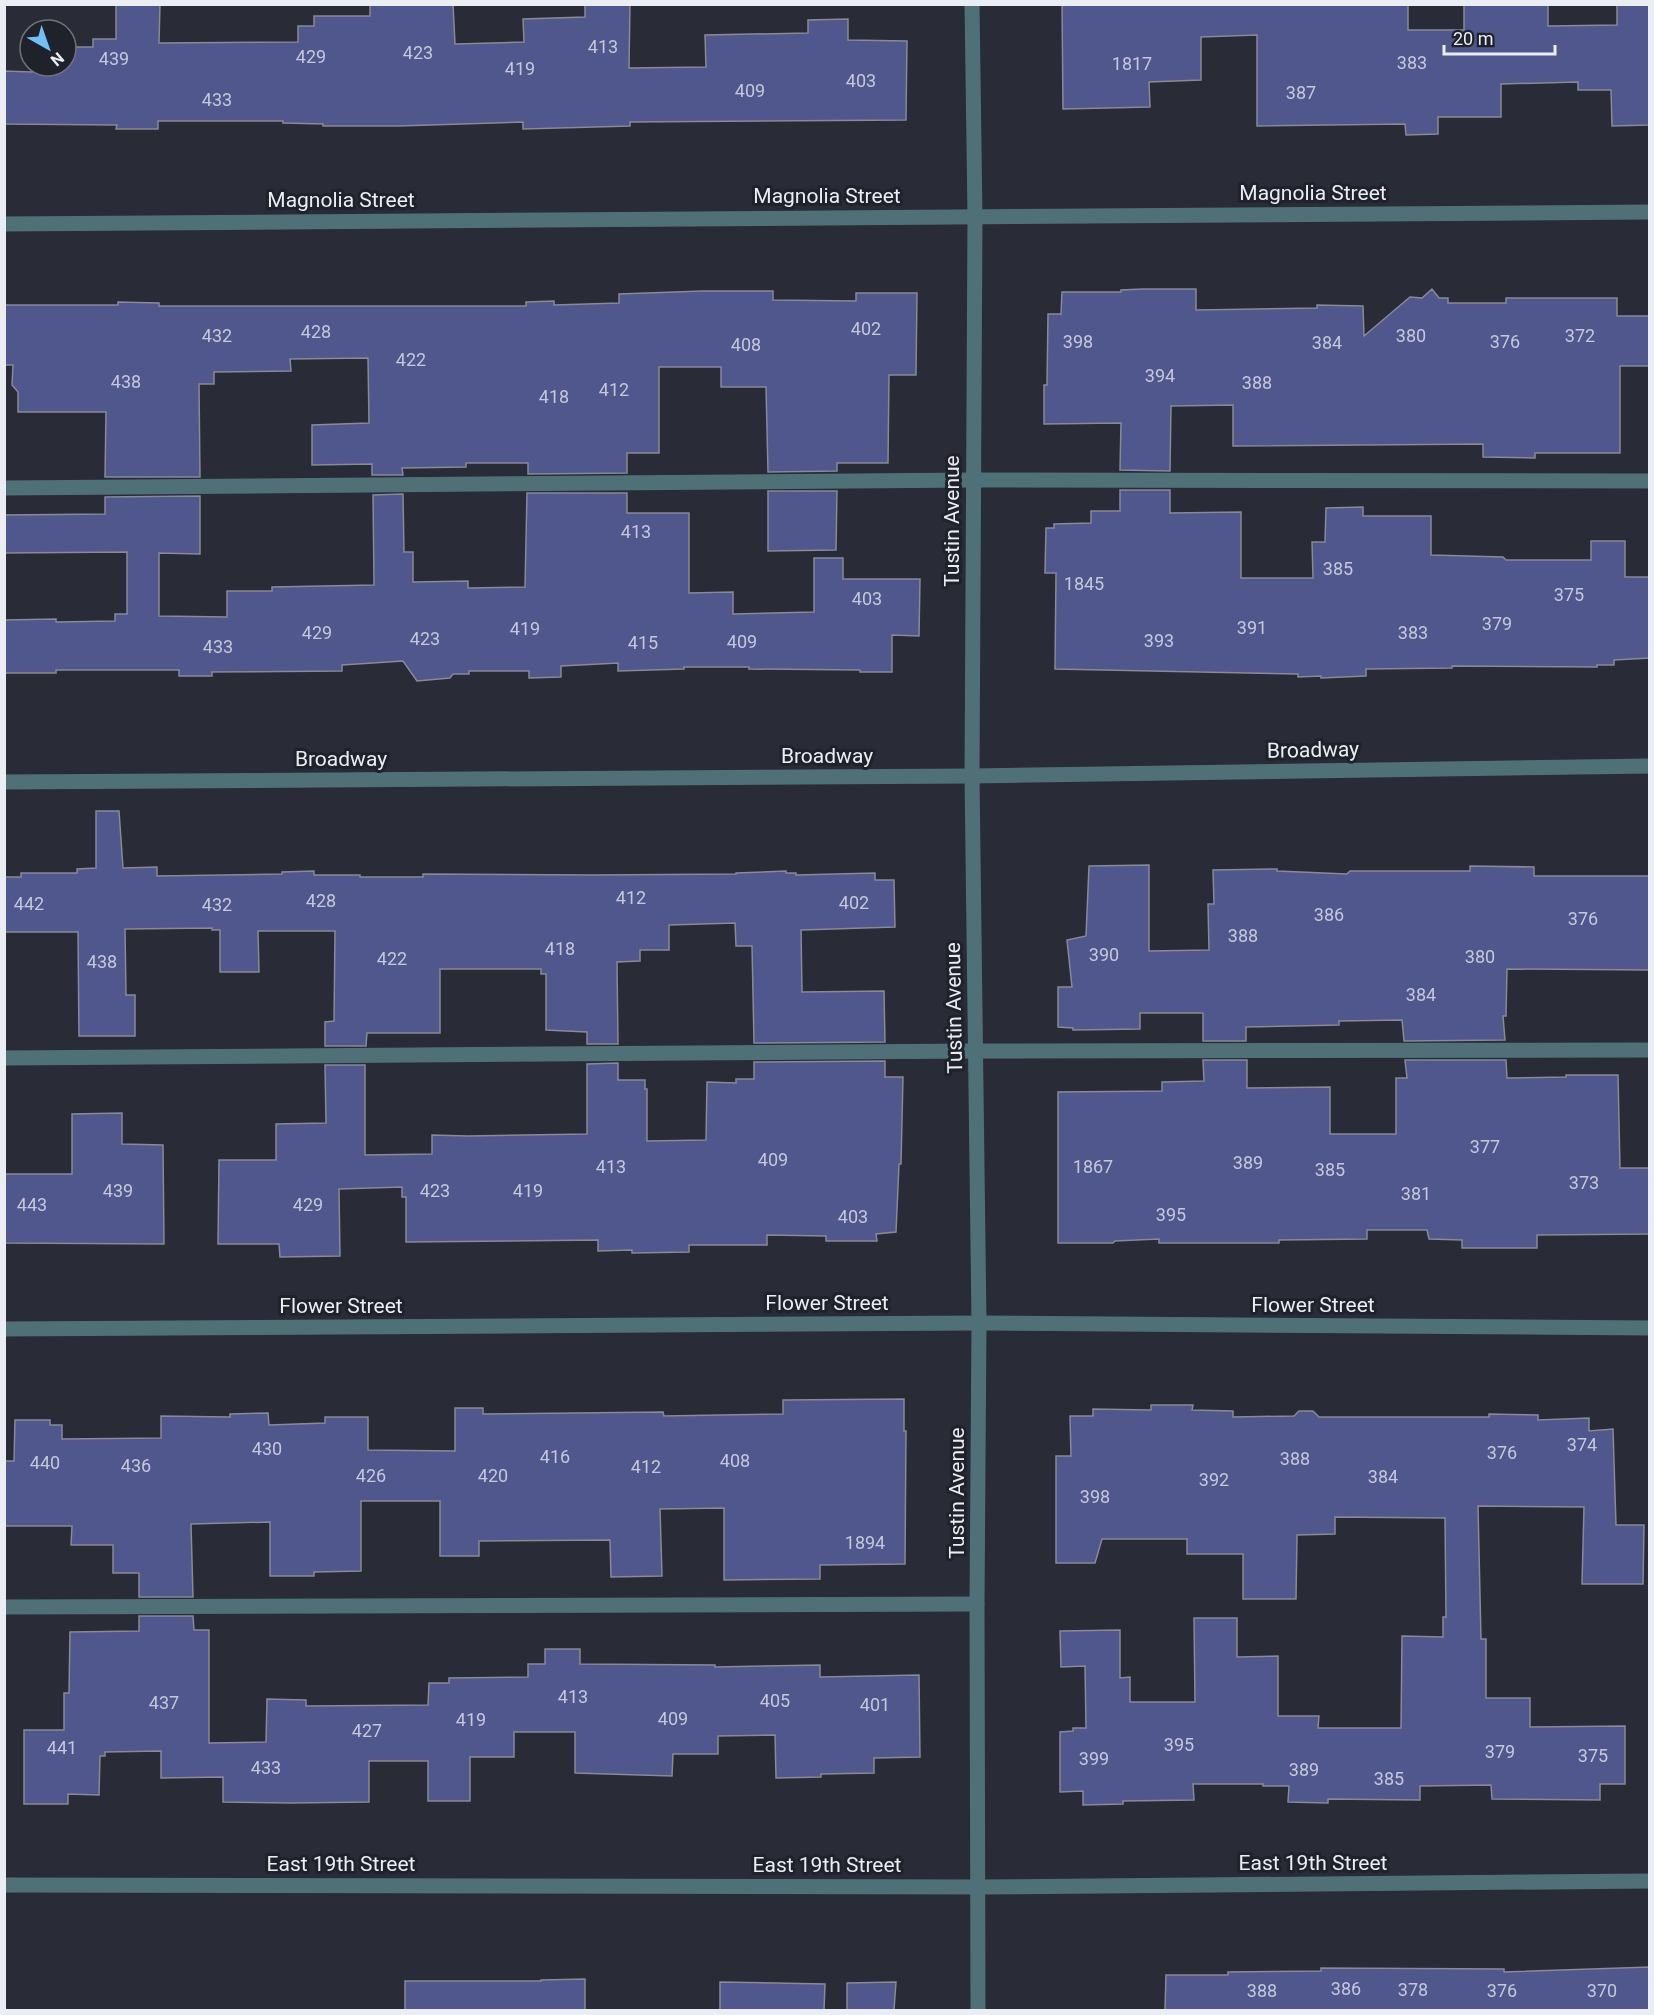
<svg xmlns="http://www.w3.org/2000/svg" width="1654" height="2015" viewBox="0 0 1654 2015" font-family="Roboto,sans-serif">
<rect width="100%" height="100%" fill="#292b36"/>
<path fill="#4f578c" stroke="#878a97" stroke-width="1.5" d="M 116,4 L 160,4 L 159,43 L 298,42 L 298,26 L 314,26 L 314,16 L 370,16 L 370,4 L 453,4 L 455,44 L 524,42 L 523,19 L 585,17 L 585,4 L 630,4 L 629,68 L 706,67 L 705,35 L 808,33 L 808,20 L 848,19 L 848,40 L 907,41 L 906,120 L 630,122 L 630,126 L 523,129 L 523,122 L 398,126 L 323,126 L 323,124 L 283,123 L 283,121 L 158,121 L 158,129 L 116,129 L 117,125 L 4,124 L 4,71 L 32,72 L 32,66 L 68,66 L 68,47 L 93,47 L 93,39 L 116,39 Z
M 1062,4 L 1408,4 L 1408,30 L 1464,30 L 1464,4 L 1548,4 L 1548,26 L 1617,25 L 1617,4 L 1650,4 L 1650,125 L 1612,126 L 1611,90 L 1578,90 L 1578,82 L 1501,84 L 1501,117 L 1438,117 L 1438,134 L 1406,135 L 1405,124 L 1257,126 L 1257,35 L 1201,37 L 1201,80 L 1149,82 L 1150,107 L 1063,109 Z
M 1143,289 L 1196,289 L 1196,310 L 1317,308 L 1317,305 L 1363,306 L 1364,336 L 1410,297 L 1422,298 L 1432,289 L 1439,298 L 1448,298 L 1448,303 L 1506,303 L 1506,298 L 1617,298 L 1617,316 L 1650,316 L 1650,366 L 1620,366 L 1620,453 L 1535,453 L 1535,458 L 1483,457 L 1483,444 L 1233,446 L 1233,405 L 1171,406 L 1170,471 L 1120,470 L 1121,423 L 1044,424 L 1044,385 L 1047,385 L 1048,314 L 1061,314 L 1062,292 L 1121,292 L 1121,290 Z
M 703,291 L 773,291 L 773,300 L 856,301 L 856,293 L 917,293 L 916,375 L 889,375 L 888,463 L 837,463 L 837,471 L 768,472 L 766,387 L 721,387 L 721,367 L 659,367 L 659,453 L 627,453 L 627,473 L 528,474 L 528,463 L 466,463 L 466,467 L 402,468 L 403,475 L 372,475 L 372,464 L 312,465 L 312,425 L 369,423 L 368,358 L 290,359 L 291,371 L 214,372 L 214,384 L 199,384 L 200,477 L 105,477 L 106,412 L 18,412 L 18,392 L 12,385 L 13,365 L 4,365 L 4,305 L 118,305 L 118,302 L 159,303 L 159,306 L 526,306 L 526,302 L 554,301 L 554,305 L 619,303 L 619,294 Z
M 1120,490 L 1170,490 L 1170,513 L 1241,512 L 1241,578 L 1313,578 L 1312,542 L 1325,542 L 1326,508 L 1363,507 L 1363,516 L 1431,516 L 1431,555 L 1503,557 L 1506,560 L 1591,560 L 1591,541 L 1625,541 L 1625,577 L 1650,577 L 1650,658 L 1614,660 L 1614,665 L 1597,665 L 1597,667 L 1452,666 L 1452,668 L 1366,669 L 1366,676 L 1321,678 L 1321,676 L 1298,677 L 1298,674 L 1055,669 L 1056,573 L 1045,573 L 1046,528 L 1054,528 L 1054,524 L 1091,523 L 1091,511 L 1120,511 Z
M 768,491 L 837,491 L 836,550 L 768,551 Z
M 527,493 L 627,493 L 627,513 L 689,513 L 689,593 L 733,592 L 733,614 L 814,612 L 814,558 L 843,558 L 843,579 L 920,579 L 919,636 L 892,635 L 892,672 L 860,672 L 860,670 L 749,669 L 749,667 L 684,667 L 684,669 L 618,671 L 618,663 L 561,666 L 561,677 L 529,678 L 529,671 L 469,671 L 469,674 L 453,674 L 450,678 L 417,681 L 403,661 L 342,665 L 342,671 L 212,672 L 212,676 L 179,676 L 179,670 L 56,670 L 56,673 L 4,673 L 4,620 L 56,619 L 56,622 L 115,621 L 115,614 L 127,614 L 127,552 L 4,553 L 4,515 L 105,514 L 105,497 L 200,496 L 200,554 L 159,553 L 159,616 L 227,617 L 227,591 L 272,591 L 272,587 L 374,585 L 373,495 L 403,494 L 404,552 L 413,552 L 413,582 L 468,581 L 468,588 L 525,587 Z
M 96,811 L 119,811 L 123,868 L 157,867 L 157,876 L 282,874 L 282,872 L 314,871 L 314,875 L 360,875 L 360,877 L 423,877 L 423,874 L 592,875 L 736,874 L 736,873 L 786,871 L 786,873 L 796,873 L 796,875 L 875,873 L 875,880 L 894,880 L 895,927 L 801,930 L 802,992 L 884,991 L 885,1042 L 754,1043 L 752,946 L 736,946 L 735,923 L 669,925 L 669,950 L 640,950 L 640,961 L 617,962 L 618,1044 L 587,1044 L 587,1032 L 546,1030 L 546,974 L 541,974 L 541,969 L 440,969 L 440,1033 L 367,1033 L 366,1046 L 325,1046 L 325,1022 L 334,1021 L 335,931 L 258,931 L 259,972 L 220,972 L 220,930 L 212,930 L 212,928 L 125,929 L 126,995 L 135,995 L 135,1036 L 79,1036 L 78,932 L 4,932 L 4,877 L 21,877 L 21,873 L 77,873 L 77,869 L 96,868 Z
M 1149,865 L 1149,951 L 1209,950 L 1208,904 L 1214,904 L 1213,870 L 1277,869 L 1277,871 L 1347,874 L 1350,871 L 1470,871 L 1470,866 L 1534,867 L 1534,876 L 1650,876 L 1650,970 L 1507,969 L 1506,1016 L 1503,1016 L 1505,1040 L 1404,1041 L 1402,1020 L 1339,1021 L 1339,1025 L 1246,1027 L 1246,1041 L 1203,1041 L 1203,1013 L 1140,1013 L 1140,1029 L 1073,1030 L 1073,1028 L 1058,1027 L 1058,987 L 1072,987 L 1067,940 L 1086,936 L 1089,866 Z
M 1203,1060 L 1247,1060 L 1247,1088 L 1330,1087 L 1330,1134 L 1396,1134 L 1396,1078 L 1407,1078 L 1405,1060 L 1506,1060 L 1507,1078 L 1566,1077 L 1566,1075 L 1618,1075 L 1620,1168 L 1650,1168 L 1650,1234 L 1537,1235 L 1537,1248 L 1462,1248 L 1462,1240 L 1429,1239 L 1427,1230 L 1367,1230 L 1367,1239 L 1279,1240 L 1279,1243 L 1159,1243 L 1159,1239 L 1115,1241 L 1113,1243 L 1058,1243 L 1058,1092 L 1162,1091 L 1162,1082 L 1204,1081 Z
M 885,1061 L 885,1077 L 903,1077 L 901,1164 L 899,1164 L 896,1232 L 876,1234 L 877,1241 L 826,1241 L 826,1236 L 767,1235 L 767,1245 L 689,1245 L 689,1252 L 632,1253 L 632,1250 L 598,1251 L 598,1240 L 406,1242 L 406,1197 L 402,1197 L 402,1187 L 339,1189 L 340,1256 L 280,1257 L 279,1244 L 218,1244 L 219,1160 L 276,1160 L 276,1124 L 326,1123 L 325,1065 L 365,1065 L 365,1155 L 432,1154 L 432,1135 L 468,1136 L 587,1134 L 587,1064 L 618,1063 L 618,1080 L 645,1080 L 645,1089 L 647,1089 L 647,1141 L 706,1140 L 707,1082 L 736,1083 L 736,1079 L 754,1079 L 754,1062 Z
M 122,1113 L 122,1144 L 163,1145 L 164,1244 L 4,1243 L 4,1174 L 72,1174 L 72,1114 Z
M 904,1399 L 904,1431 L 906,1431 L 905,1564 L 820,1565 L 820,1579 L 724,1580 L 724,1508 L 660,1509 L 662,1576 L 611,1577 L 610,1540 L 479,1541 L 479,1556 L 440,1556 L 440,1501 L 361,1501 L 361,1571 L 314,1572 L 314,1576 L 270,1576 L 270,1522 L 191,1524 L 193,1597 L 139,1597 L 139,1573 L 113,1573 L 113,1545 L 71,1545 L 72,1526 L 4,1526 L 4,1461 L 14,1461 L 15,1420 L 50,1420 L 50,1425 L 62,1425 L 62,1439 L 161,1438 L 161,1416 L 230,1417 L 230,1414 L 268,1413 L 269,1425 L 325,1423 L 325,1417 L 368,1417 L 368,1450 L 455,1451 L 455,1408 L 483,1408 L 483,1414 L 663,1412 L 664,1416 L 783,1414 L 783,1400 Z
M 1151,1405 L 1193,1405 L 1192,1410 L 1233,1411 L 1233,1417 L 1294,1416 L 1299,1411 L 1313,1411 L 1319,1417 L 1489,1417 L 1489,1414 L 1538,1415 L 1538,1420 L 1589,1418 L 1589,1431 L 1613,1429 L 1616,1525 L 1644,1525 L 1643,1584 L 1582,1584 L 1584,1507 L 1478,1506 L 1481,1639 L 1486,1639 L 1486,1698 L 1530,1698 L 1530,1727 L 1625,1726 L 1625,1784 L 1600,1784 L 1600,1800 L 1492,1799 L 1491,1785 L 1420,1786 L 1420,1800 L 1328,1799 L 1328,1803 L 1288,1802 L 1289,1786 L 1263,1786 L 1263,1784 L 1193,1784 L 1194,1800 L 1123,1801 L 1123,1804 L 1083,1805 L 1083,1791 L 1060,1792 L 1060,1732 L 1073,1731 L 1073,1728 L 1086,1728 L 1085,1666 L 1061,1667 L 1060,1631 L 1120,1630 L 1120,1678 L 1130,1677 L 1130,1702 L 1195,1702 L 1194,1618 L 1237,1618 L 1237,1657 L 1278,1656 L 1278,1716 L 1319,1716 L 1318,1728 L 1401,1728 L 1402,1636 L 1443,1637 L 1443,1617 L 1446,1617 L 1445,1518 L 1335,1517 L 1335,1534 L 1297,1535 L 1296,1599 L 1243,1599 L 1243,1554 L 1187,1554 L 1187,1539 L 1102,1539 L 1095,1563 L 1056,1563 L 1056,1456 L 1071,1456 L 1070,1416 L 1093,1416 L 1093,1409 L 1151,1410 Z
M 139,1616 L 193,1616 L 194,1630 L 209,1630 L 209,1743 L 266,1742 L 267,1699 L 306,1700 L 306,1706 L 428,1705 L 429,1683 L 449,1683 L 449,1678 L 528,1677 L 528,1664 L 545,1664 L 545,1649 L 580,1649 L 580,1664 L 715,1665 L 715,1667 L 820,1665 L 820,1677 L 919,1675 L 920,1757 L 874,1758 L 874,1773 L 821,1774 L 821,1777 L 776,1778 L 775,1735 L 718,1736 L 718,1754 L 673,1754 L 672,1776 L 575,1773 L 575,1732 L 514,1732 L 514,1757 L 470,1757 L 470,1801 L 428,1801 L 428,1761 L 369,1761 L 369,1802 L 291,1803 L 223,1802 L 223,1777 L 161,1778 L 161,1751 L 105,1752 L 105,1756 L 100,1756 L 99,1795 L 68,1794 L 68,1804 L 24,1804 L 24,1730 L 64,1730 L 64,1693 L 69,1693 L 70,1632 L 139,1631 Z
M 1650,1967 L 1650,2010 L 1165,2010 L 1166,1975 L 1228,1975 L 1228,1972 L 1321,1971 L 1321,1968 L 1504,1969 L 1504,1972 Z
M 585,1979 L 585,2010 L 405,2010 L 405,1981 L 541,1981 L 541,1980 Z
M 720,1982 L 825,1984 L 824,2010 L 720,2010 Z
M 896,1982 L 894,2010 L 847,2010 L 847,1983 Z"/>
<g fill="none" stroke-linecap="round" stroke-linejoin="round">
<path stroke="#507078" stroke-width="15" d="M 4,488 L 973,480 L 1650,481
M 4,1058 L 975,1051 L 1650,1050
M 4,1607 L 977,1604"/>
<path stroke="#507078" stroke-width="15" d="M 4,224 L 1650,212
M 4,782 L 972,776 L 1650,766
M 4,1329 L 979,1323 L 1650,1328"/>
<path stroke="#507078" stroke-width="15" d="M 972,4 L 975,216 L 972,776 L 979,1323 L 977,1604 L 978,2010
M 4,1885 L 978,1887 L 1650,1881"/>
</g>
<g text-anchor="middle" stroke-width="6" stroke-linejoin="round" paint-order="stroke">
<g font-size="18" fill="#c4c8da">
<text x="603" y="53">413</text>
<text x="418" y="59">423</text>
<text x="311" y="63">429</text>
<text x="114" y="65">439</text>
<text x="1412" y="69">383</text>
<text x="1132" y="70">1817</text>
<text x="520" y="75">419</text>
<text x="861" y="87">403</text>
<text x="750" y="97">409</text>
<text x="1301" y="99">387</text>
<text x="217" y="106">433</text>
<text x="866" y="335">402</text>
<text x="316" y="338">428</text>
<text x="217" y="342">432</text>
<text x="1411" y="342">380</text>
<text x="1580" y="342">372</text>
<text x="1078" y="348">398</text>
<text x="1505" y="348">376</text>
<text x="1327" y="349">384</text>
<text x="746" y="351">408</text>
<text x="411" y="366">422</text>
<text x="1160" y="382">394</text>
<text x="126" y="388">438</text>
<text x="1257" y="389">388</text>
<text x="614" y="396">412</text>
<text x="554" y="403">418</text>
<text x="636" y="538">413</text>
<text x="1338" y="575">385</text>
<text x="1084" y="590">1845</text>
<text x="1569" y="601">375</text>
<text x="867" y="605">403</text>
<text x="1497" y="630">379</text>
<text x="1252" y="634">391</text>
<text x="525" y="635">419</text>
<text x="317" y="639">429</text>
<text x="1413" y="639">383</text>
<text x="425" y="645">423</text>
<text x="1159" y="647">393</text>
<text x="742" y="648">409</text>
<text x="643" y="649">415</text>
<text x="218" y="653">433</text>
<text x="631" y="904">412</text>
<text x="321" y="907">428</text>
<text x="854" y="909">402</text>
<text x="29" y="910">442</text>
<text x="217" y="911">432</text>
<text x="1329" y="921">386</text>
<text x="1583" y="925">376</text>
<text x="1243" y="942">388</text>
<text x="560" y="955">418</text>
<text x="1104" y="961">390</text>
<text x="1480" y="963">380</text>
<text x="392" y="965">422</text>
<text x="102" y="968">438</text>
<text x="1421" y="1001">384</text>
<text x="1485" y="1153">377</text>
<text x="773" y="1166">409</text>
<text x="1248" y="1169">389</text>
<text x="611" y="1173">413</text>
<text x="1093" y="1173">1867</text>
<text x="1330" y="1176">385</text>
<text x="1584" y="1189">373</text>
<text x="118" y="1197">439</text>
<text x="435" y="1197">423</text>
<text x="528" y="1197">419</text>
<text x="1416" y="1200">381</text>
<text x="32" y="1211">443</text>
<text x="308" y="1211">429</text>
<text x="1171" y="1221">395</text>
<text x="853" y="1223">403</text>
<text x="1582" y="1451">374</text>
<text x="267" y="1455">430</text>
<text x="1502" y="1459">376</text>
<text x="555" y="1463">416</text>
<text x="1295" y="1465">388</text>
<text x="735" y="1467">408</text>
<text x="45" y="1469">440</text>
<text x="136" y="1472">436</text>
<text x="646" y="1473">412</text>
<text x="371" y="1482">426</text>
<text x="493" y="1482">420</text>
<text x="1383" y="1483">384</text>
<text x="1214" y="1486">392</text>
<text x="1095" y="1503">398</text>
<text x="865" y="1549">1894</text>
<text x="573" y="1703">413</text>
<text x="775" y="1707">405</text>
<text x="164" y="1709">437</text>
<text x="875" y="1711">401</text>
<text x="673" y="1725">409</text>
<text x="471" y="1726">419</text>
<text x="367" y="1737">427</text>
<text x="1179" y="1751">395</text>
<text x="62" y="1754">441</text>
<text x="1500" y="1758">379</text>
<text x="1593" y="1762">375</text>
<text x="1094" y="1765">399</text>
<text x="266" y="1774">433</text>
<text x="1304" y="1776">389</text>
<text x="1389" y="1785">385</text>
<text x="1346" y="1995">386</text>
<text x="1413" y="1996">378</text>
<text x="1262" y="1997">388</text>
<text x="1502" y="1997">376</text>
<text x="1602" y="1997">370</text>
</g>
<g font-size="21" fill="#ebedf4" stroke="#1f212b">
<text x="1313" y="200">Magnolia Street</text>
<text x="827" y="203">Magnolia Street</text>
<text x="341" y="207">Magnolia Street</text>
<text transform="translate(952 521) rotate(-90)" y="7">Tustin Avenue</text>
<text transform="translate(1313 750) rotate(-1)" y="7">Broadway</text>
<text x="827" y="763">Broadway</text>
<text x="341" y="766">Broadway</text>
<text transform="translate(954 1008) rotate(-91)" y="7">Tustin Avenue</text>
<text x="827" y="1310">Flower Street</text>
<text x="1313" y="1312">Flower Street</text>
<text x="341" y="1313">Flower Street</text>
<text transform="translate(957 1493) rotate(-90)" y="7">Tustin Avenue</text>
<text x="1313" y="1870">East 19th Street</text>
<text x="341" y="1871">East 19th Street</text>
<text x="827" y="1872">East 19th Street</text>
</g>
</g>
<rect width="1654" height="2015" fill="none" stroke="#ebedf4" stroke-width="12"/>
<g transform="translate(48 48) rotate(140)"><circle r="28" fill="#1f212b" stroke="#71737b" stroke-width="1.5"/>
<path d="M0-4.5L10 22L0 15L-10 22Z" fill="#72c1f5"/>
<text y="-9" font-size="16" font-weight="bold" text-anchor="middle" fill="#ebedf4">N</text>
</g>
<path d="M1444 45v9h111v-9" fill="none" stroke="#ebedf4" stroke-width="3"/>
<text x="1453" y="45" font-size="18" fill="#ebedf4" stroke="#1f212b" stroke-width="4.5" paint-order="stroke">20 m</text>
</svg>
